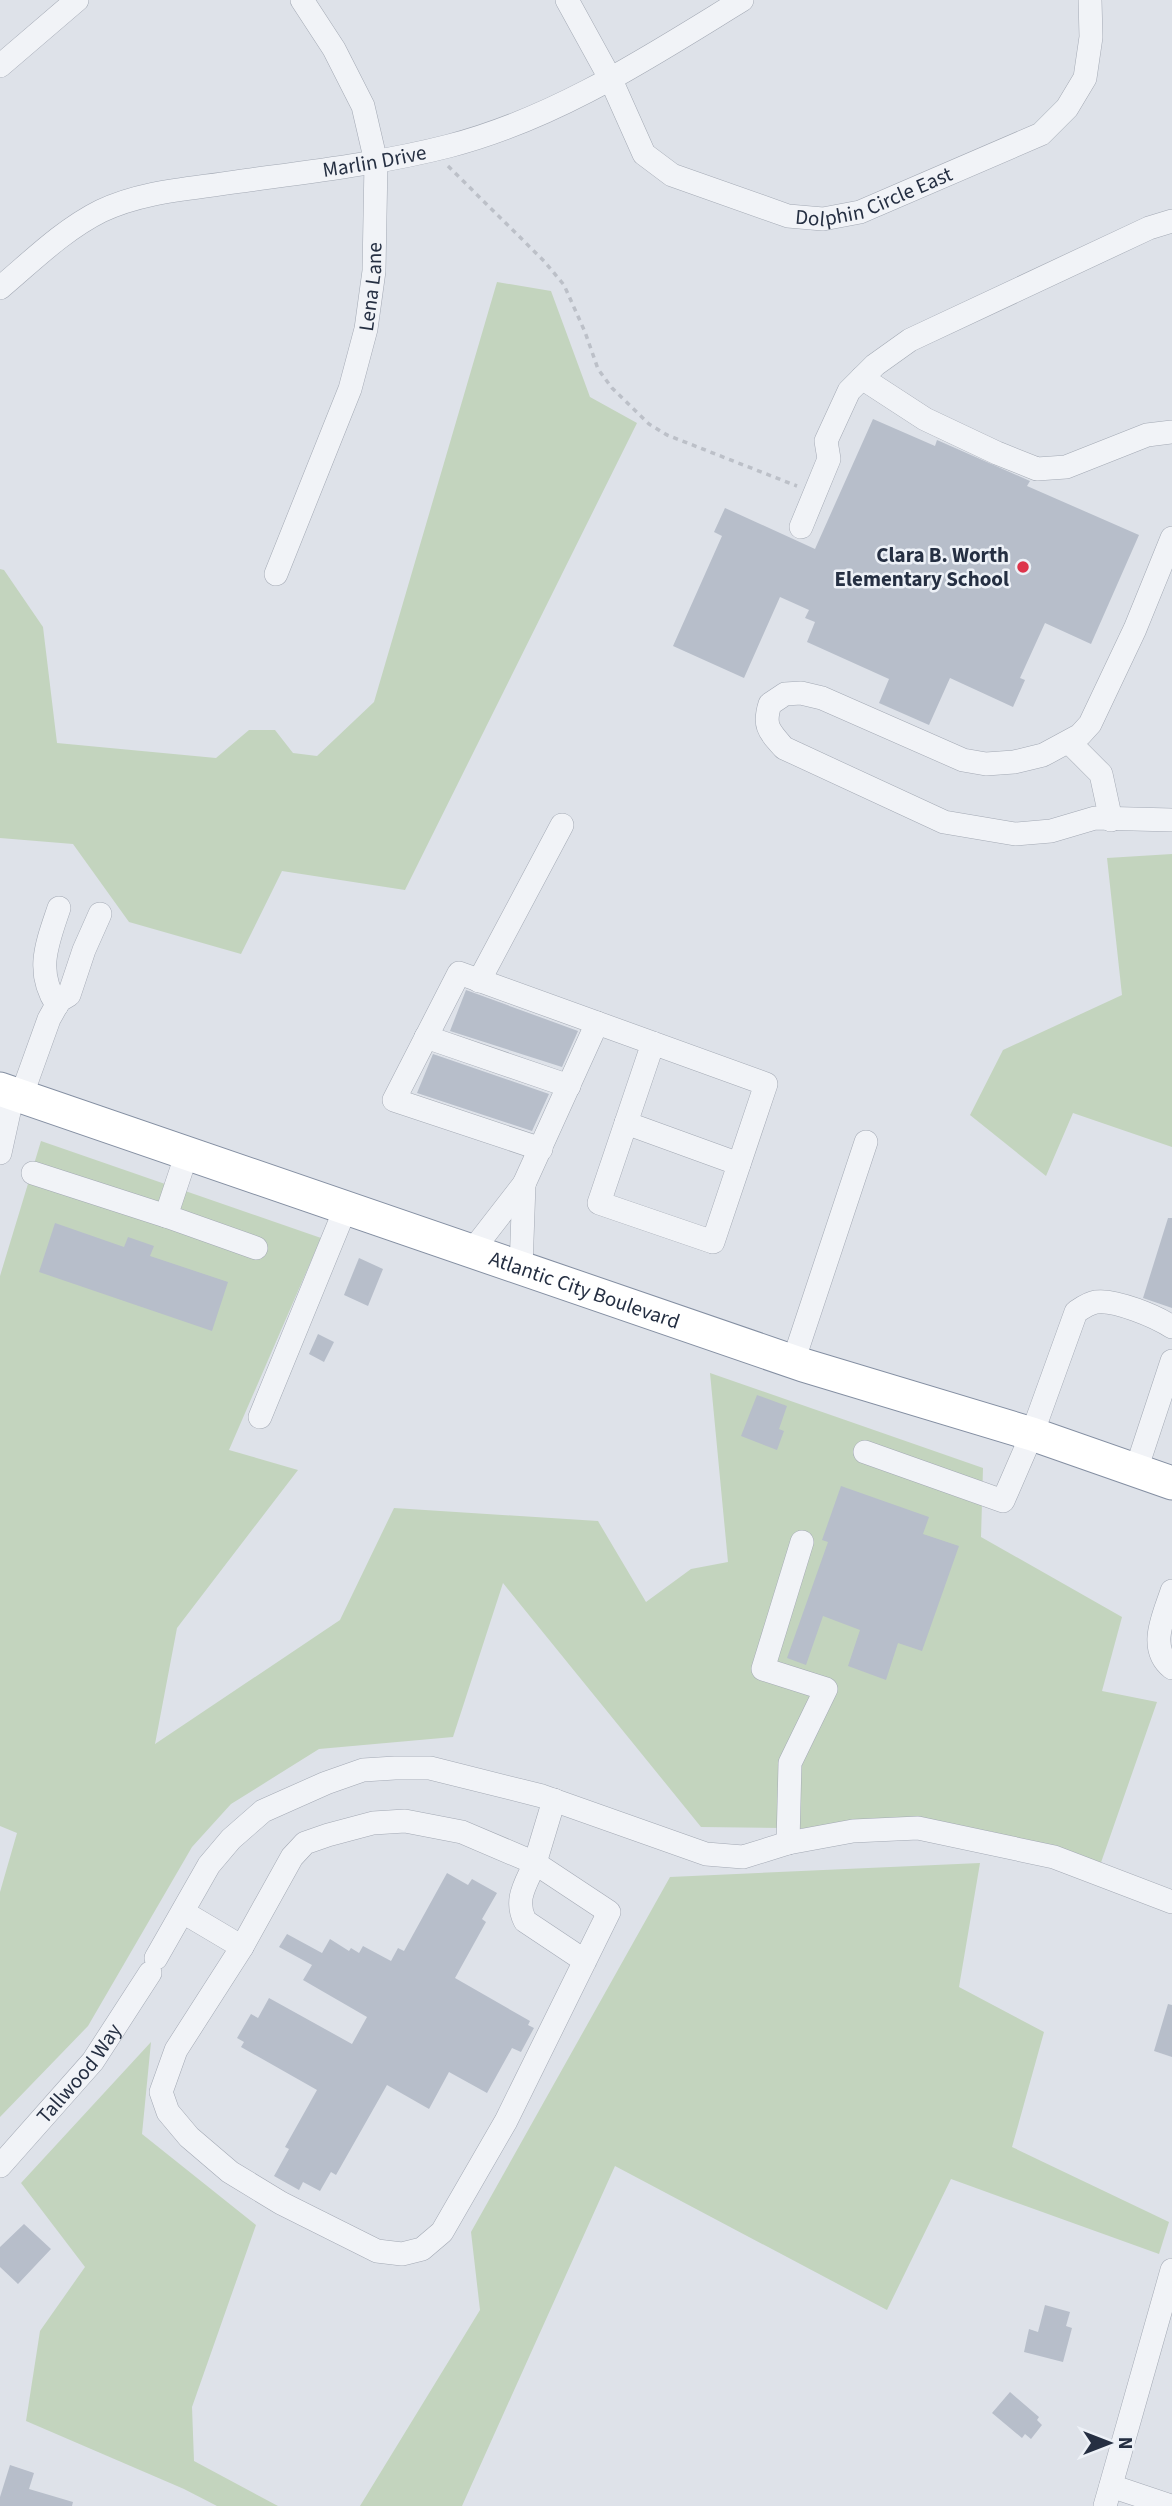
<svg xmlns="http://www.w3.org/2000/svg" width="1172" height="2506" viewBox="0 0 1172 2506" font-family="'Source Sans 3',sans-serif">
<rect width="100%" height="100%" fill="#dee2e9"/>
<path fill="#c3d4be" d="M 497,282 L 551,291 L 590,397 L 637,423 L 405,890 L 282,871 L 241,954 L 129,922 L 73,844 L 0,838 L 0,569 L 4,570 L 43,627 L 57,743 L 216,758 L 249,730 L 275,730 L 293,753 L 317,756 L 374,702 Z
M 1172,854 L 1172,1147 L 1073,1113 L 1046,1176 L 970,1115 L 1003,1050 L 1122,995 L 1107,858 Z
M 41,1141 L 321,1238 L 229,1450 L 298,1470 L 177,1628 L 155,1744 L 340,1620 L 394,1508 L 598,1521 L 646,1602 L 691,1569 L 728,1562 L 710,1373 L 983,1468 L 981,1537 L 1122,1617 L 1102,1691 L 1157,1702 L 1097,1874 L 990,1831 L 701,1827 L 503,1583 L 453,1737 L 319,1749 L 231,1804 L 192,1847 L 88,2026 L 0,2117 L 0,1892 L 17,1833 L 0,1826 L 0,1276 Z
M 980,1863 L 959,1987 L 1044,2032 L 1012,2147 L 1169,2222 L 1159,2254 L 951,2179 L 887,2310 L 615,2166 L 462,2506 L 360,2506 L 480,2310 L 471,2232 L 670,1877 Z
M 151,2042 L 142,2134 L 256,2225 L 192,2407 L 194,2461 L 278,2506 L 217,2506 L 184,2489 L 26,2421 L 40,2331 L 85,2267 L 21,2183 Z"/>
<path fill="#b7beca" d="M 873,419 L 935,446 L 937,440 L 1030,481 L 1027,486 L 1139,535 L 1091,644 L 1045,623 L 1020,678 L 1025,680 L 1013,707 L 950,678 L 929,725 L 879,703 L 889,679 L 807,642 L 815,622 L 805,618 L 809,610 L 780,597 L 744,678 L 673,646 L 722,536 L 714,532 L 725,508 L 815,549 Z
M 466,990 L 578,1031 L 562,1067 L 450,1031 Z
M 433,1054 L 549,1094 L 532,1131 L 417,1093 Z
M 1168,1218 L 1172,1218 L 1172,1308 L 1143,1298 Z
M 55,1223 L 124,1247 L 128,1237 L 154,1246 L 150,1256 L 228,1282 L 212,1331 L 39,1272 Z
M 359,1258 L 383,1269 L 368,1306 L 344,1295 Z
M 318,1334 L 334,1342 L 324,1362 L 309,1354 Z
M 757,1395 L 787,1406 L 779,1429 L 784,1431 L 777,1450 L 741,1436 Z
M 841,1486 L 929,1517 L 923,1534 L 959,1546 L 922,1651 L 898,1643 L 886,1680 L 848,1666 L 860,1630 L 823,1616 L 806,1665 L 787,1658 L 828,1542 L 822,1540 Z
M 447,1873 L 468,1885 L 472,1879 L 497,1893 L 482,1919 L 486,1922 L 455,1978 L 530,2021 L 528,2025 L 534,2028 L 521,2052 L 512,2048 L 487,2093 L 449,2072 L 429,2109 L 387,2085 L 336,2175 L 331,2172 L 320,2191 L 303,2182 L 299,2190 L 274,2176 L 289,2149 L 285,2147 L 317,2090 L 241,2047 L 244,2042 L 237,2038 L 251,2014 L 258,2018 L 269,1998 L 352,2044 L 367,2017 L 303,1980 L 312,1965 L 279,1947 L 287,1934 L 322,1953 L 330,1939 L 349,1951 L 351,1948 L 359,1953 L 363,1946 L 391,1961 L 398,1948 L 404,1951 Z
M 1168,2004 L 1172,2005 L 1172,2057 L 1154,2051 Z
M 24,2224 L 51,2249 L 18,2284 L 0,2267 L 0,2247 Z
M 1045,2305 L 1070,2312 L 1066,2326 L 1072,2328 L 1063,2362 L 1024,2352 L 1029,2329 L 1038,2332 Z
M 1010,2392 L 1039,2417 L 1037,2420 L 1042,2425 L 1031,2439 L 1025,2434 L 1022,2438 L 992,2413 Z
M 10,2465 L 34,2473 L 29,2489 L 73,2502 L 72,2506 L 0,2506 L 0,2497 Z"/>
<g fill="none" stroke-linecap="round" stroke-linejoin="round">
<g stroke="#a3a9b4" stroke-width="24">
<g id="minor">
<path id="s1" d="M 567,0 L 611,80 L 644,154 L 672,175 L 788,216 L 823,219 L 860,212 L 1041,134 L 1067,108 L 1085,78 L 1091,37 L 1090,0"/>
<path d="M 0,66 L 77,0"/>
<path id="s2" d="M 0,288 C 32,261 63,230 101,211 C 143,191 190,189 235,182 C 307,172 379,164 449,146 C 557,118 649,57 742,0"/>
<path d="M 862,378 L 925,419 L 997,453 L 1037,469 L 1066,467 L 1147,435 L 1172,432"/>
<path d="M 801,527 L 829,459 L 826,441 L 849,391 L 875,365 L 910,340 L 1149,228 L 1172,221"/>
<path d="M 1172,538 L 1135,629 L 1090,724 L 1080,735 L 1043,755 L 1014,762 L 986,764 L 963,760 L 822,698 L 801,693 L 785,694 L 770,704 C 763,726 769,731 784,748 L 944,822 L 1015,834 L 1051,831 L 1095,818 L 1172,820"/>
<path id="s3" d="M 276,574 L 350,389 L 366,329 L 374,271 L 376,162 L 363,106 L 334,49 L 302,0"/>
<path d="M 1069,742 L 1101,774 L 1111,820"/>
<path d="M 479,981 L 562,825"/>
<path d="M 57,1005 C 35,971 47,944 59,908"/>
<path d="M 426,1037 L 569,1086"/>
<path d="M 21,1097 L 49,1019 L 59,1001 L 69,995 L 84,950 L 100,914"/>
<path d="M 626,1123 L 739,1164"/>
<path d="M 541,1149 L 394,1100 L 459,973 L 766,1084 L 713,1242 L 599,1203 L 653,1043"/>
<path d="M 0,1153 L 13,1094"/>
<path d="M 187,1153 L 166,1216 L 256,1248"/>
<path d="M 33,1173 L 166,1216"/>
<path d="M 472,1251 L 524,1184 L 597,1023"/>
<path d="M 521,1268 L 524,1184"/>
<path d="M 793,1362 L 866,1142"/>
<path d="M 260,1417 L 346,1207"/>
<path d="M 865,1452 L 1003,1501 L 1032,1434 L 1076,1312 C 1082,1308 1089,1303 1096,1302 C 1115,1299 1157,1317 1172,1327"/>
<path d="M 1136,1470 L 1172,1361"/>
<path d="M 1172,1591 C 1164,1616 1147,1648 1172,1668"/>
<path d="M 788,1843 L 790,1763 L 826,1689 L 763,1669 L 802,1542"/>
<path d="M 183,1912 L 242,1947 L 292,1857 L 305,1843 L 328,1835 L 373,1823 L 405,1821 L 462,1832 L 535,1863 L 554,1800"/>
<path d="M 242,1947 L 176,2050 L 161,2092 L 168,2112 L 189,2137 L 230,2172 L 281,2203 L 377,2251 L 402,2254 L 422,2249 L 442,2232 L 506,2121 L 609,1912 L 535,1863 C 526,1884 514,1899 525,1921 L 585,1961"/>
<path d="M 156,1958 L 209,1865 L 231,1839 L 263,1811 L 326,1783 L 363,1770 L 395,1768 L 430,1768 L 542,1796 L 706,1854 L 743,1857 L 788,1843 L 853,1831 L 918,1828 L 1054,1857 L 1172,1902"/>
<path id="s4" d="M 0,2166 L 93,2061 L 150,1973"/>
<path d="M 1111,2486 L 1171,2506"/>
<path d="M 1105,2506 L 1172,2270"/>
</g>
</g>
<g stroke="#848fa2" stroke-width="35">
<g id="highway">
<path id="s5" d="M 0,1089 L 803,1365 L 1032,1434 L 1172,1483"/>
</g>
</g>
<path stroke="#bcc0c8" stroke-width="3.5" stroke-dasharray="5 5" stroke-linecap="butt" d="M 448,166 L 544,261 L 564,285 L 585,332 L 598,369 L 612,388 L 649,424 L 667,435 L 797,486"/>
<use href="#minor" stroke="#f1f3f7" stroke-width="23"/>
<use href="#highway" stroke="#fff" stroke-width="33"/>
</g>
<circle fill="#dd344b" stroke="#edf1f7" stroke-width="2.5" cx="1023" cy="567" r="7"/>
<g text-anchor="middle" stroke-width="5" stroke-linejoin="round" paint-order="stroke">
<g font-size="21" fill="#252f42" stroke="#edf1f7">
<text dy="7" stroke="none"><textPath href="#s2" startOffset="406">Marlin Drive</textPath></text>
<text dy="7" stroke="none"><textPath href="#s1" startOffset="420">Dolphin Circle East</textPath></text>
<text dy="7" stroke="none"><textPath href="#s3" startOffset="304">Lena Lane</textPath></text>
<text dy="7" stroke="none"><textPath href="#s5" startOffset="618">Atlantic City Boulevard</textPath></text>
<text dy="7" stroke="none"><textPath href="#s4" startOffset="122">Tallwood Way</textPath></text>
</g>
<g font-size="21" font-weight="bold" fill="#252f42" stroke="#edf1f7" text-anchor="end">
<text x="1009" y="562">Clara B. Worth<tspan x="1009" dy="24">Elementary School</tspan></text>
</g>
</g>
<g transform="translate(1109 2443) rotate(90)" stroke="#edf1f7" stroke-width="5" paint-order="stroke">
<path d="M0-5L12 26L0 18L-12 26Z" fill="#252f42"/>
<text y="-10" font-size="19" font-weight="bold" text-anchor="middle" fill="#252f42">N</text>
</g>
</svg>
